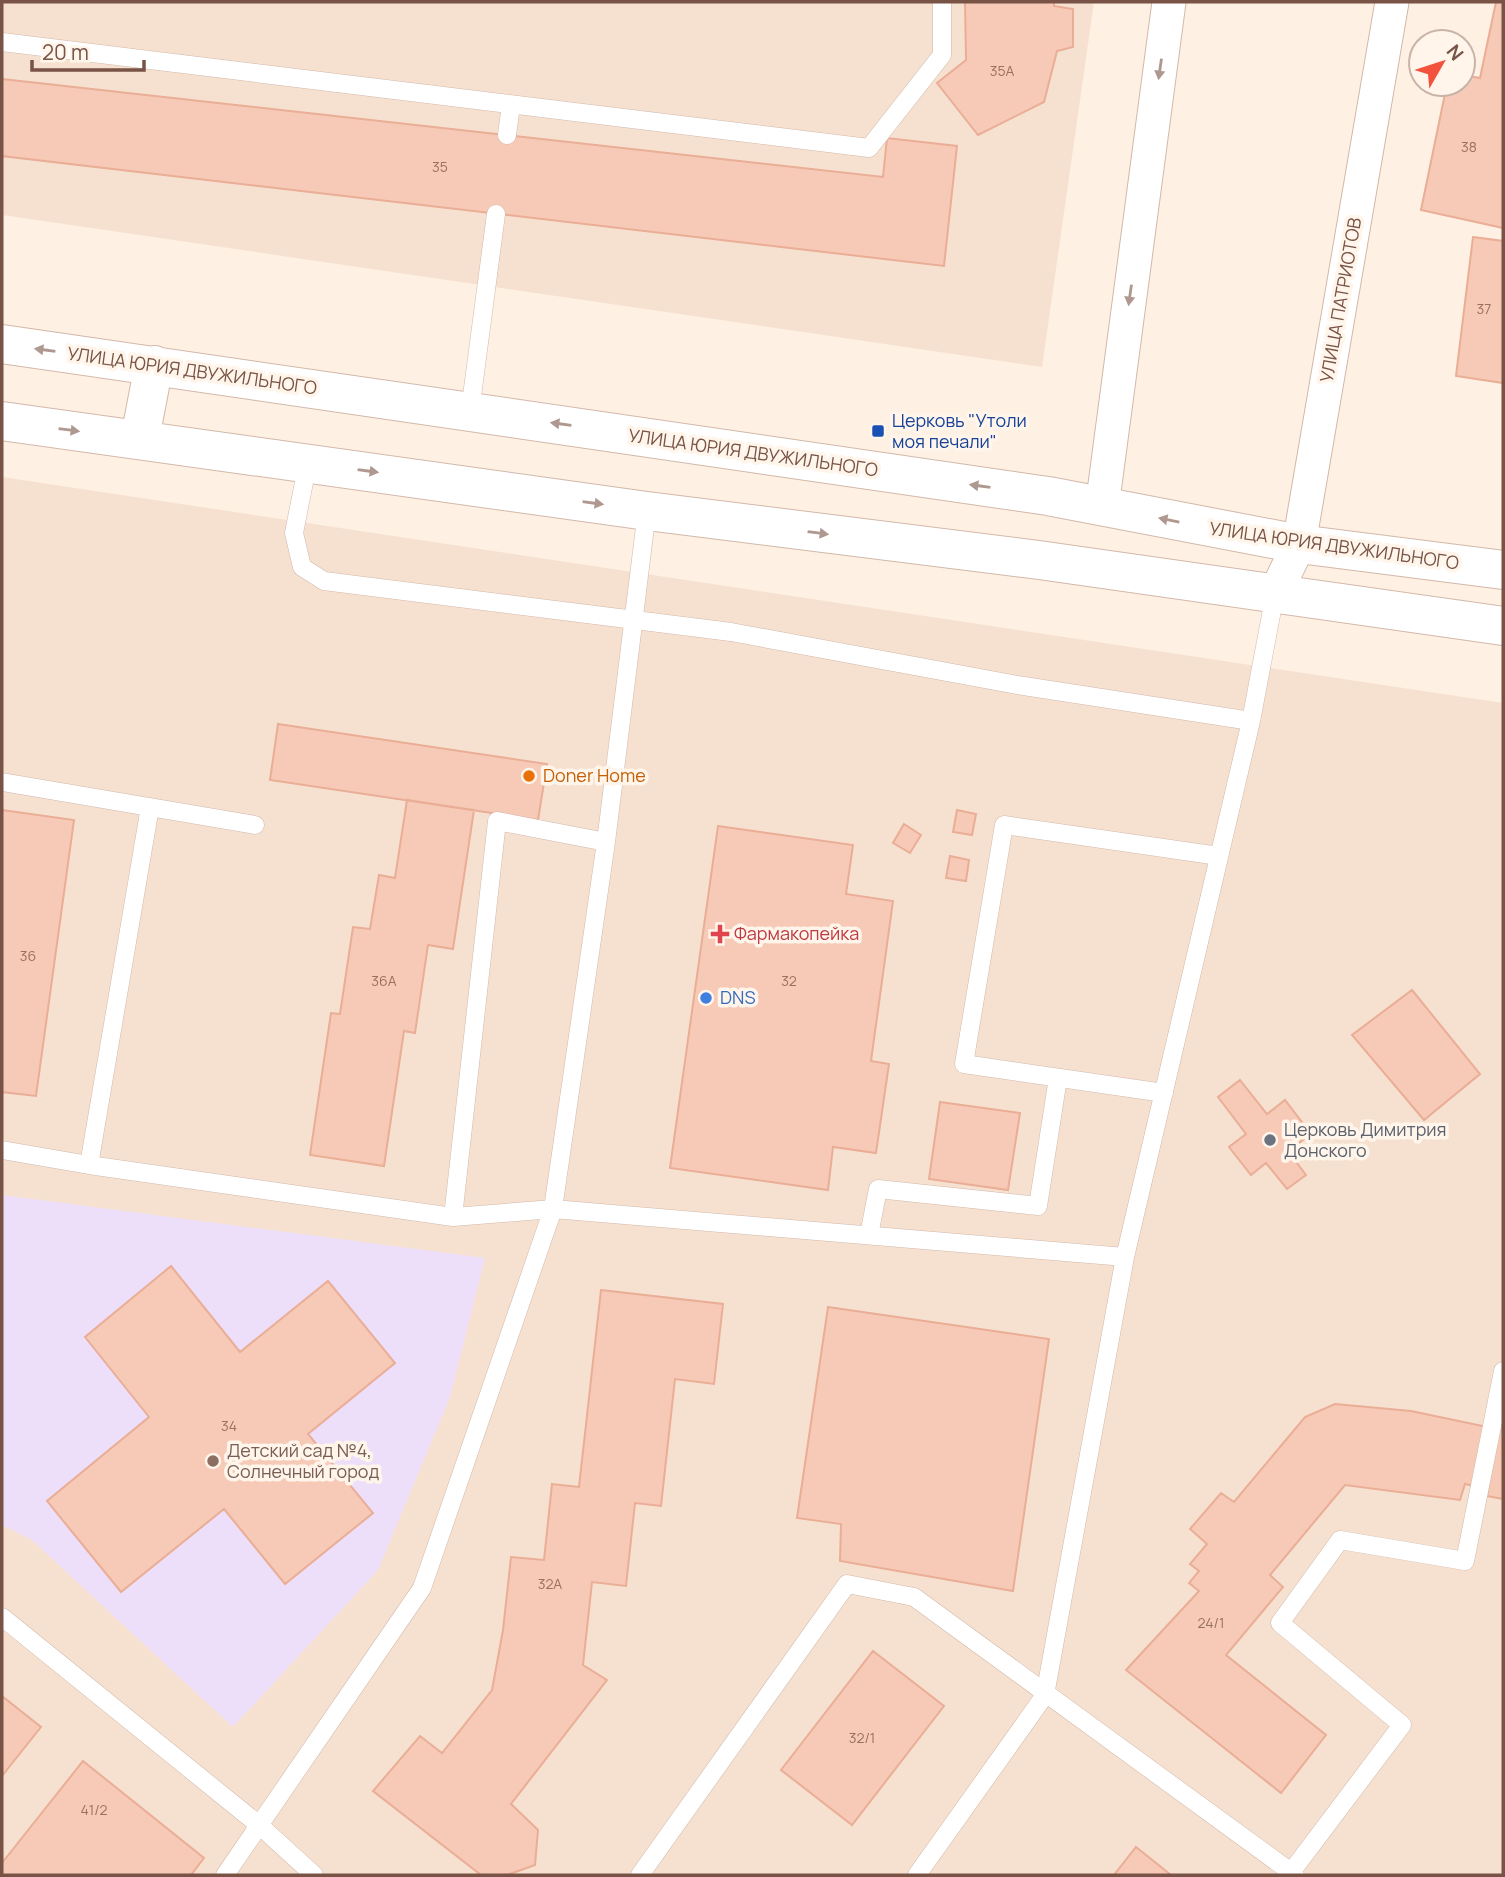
<svg xmlns="http://www.w3.org/2000/svg" width="1505" height="1877" viewBox="0 0 1505 1877" font-family="Manrope,sans-serif">
<rect width="100%" height="100%" fill="#fef0e2"/>
<path fill="#f6e1d0" d="M 2,2 L 1094,2 L 1042,367 L 2,215 Z
M 2,477 L 1503,703 L 1503,1875 L 2,1875 Z"/>
<path fill="#eddffa" d="M 2,1195 L 485,1258 L 450,1397 L 378,1570 L 233,1727 L 32,1540 L 2,1525 Z"/>
<path fill="#f6cab7" stroke="#eaad96" stroke-width="2" d="M 965,2 L 1054,2 L 1054,6 L 1073,9 L 1073,47 L 1057,51 L 1044,102 L 978,135 L 937,83 L 966,60 Z
M 1496,2 L 1503,2 L 1503,228 L 1421,210 L 1447,84 L 1463,84 L 1463,75 L 1480,78 Z
M 2,79 L 883,177 L 887,138 L 957,146 L 944,266 L 2,156 Z
M 1473,237 L 1503,241 L 1503,383 L 1456,376 Z
M 278,724 L 547,764 L 538,820 L 270,780 Z
M 407,800 L 474,810 L 453,949 L 428,945 L 415,1033 L 404,1031 L 384,1166 L 310,1155 L 331,1013 L 340,1014 L 353,927 L 370,929 L 379,875 L 395,878 Z
M 2,810 L 74,820 L 36,1096 L 2,1092 Z
M 957,810 L 976,814 L 972,835 L 953,832 Z
M 904,824 L 921,835 L 910,853 L 893,843 Z
M 718,826 L 853,845 L 846,894 L 893,901 L 871,1061 L 889,1064 L 876,1153 L 833,1147 L 828,1190 L 670,1168 Z
M 950,856 L 969,860 L 966,881 L 946,878 Z
M 1412,990 L 1480,1074 L 1424,1120 L 1352,1035 Z
M 1240,1080 L 1267,1114 L 1285,1100 L 1311,1134 L 1288,1151 L 1306,1175 L 1287,1189 L 1266,1163 L 1251,1175 L 1229,1147 L 1246,1134 L 1218,1097 Z
M 940,1102 L 1020,1113 L 1008,1190 L 929,1179 Z
M 171,1266 L 240,1352 L 328,1281 L 395,1363 L 308,1434 L 373,1513 L 285,1584 L 224,1509 L 121,1592 L 47,1501 L 149,1417 L 85,1337 Z
M 601,1290 L 723,1304 L 714,1384 L 675,1379 L 661,1506 L 635,1503 L 626,1586 L 592,1582 L 583,1665 L 607,1680 L 511,1804 L 538,1830 L 535,1865 L 507,1875 L 481,1875 L 373,1791 L 420,1736 L 442,1753 L 492,1690 L 503,1630 L 511,1557 L 544,1560 L 552,1484 L 579,1487 Z
M 828,1307 L 1049,1339 L 1013,1591 L 840,1561 L 841,1524 L 797,1518 Z
M 1335,1404 L 1411,1411 L 1497,1429 L 1487,1489 L 1465,1484 L 1460,1500 L 1345,1485 L 1270,1575 L 1283,1587 L 1226,1655 L 1326,1735 L 1281,1793 L 1126,1670 L 1199,1591 L 1189,1583 L 1199,1571 L 1190,1564 L 1207,1544 L 1190,1529 L 1221,1493 L 1234,1502 L 1305,1417 Z
M 1499,1426 L 1503,1427 L 1503,1499 L 1487,1496 Z
M 873,1651 L 944,1706 L 852,1825 L 781,1770 Z
M 2,1696 L 41,1727 L 2,1776 Z
M 83,1761 L 204,1858 L 191,1875 L 2,1875 L 2,1863 Z
M 1136,1847 L 1171,1875 L 1114,1875 Z"/>
<g fill="none" stroke-linecap="round" stroke-linejoin="round">
<g stroke="#d2b8aa" stroke-width="19">
<path id="service" d="M 2,42 L 869,148 L 942,55 L 942,2
M 507,135 L 511,105
M 470,411 L 496,214
M 308,462 L 294,533 L 302,567 L 324,581 L 731,632 L 1017,685 L 1251,721
M 2,782 L 255,825
M 1164,1093 L 964,1064 L 1004,825 L 1219,856
M 2,1150 L 89,1165 L 453,1217 L 553,1209 L 1125,1257
M 89,1165 L 150,807
M 453,1217 L 497,821 L 606,842
M 869,1235 L 878,1189 L 1038,1206 L 1058,1078
M 2,1617 L 259,1825 L 314,1875
M 225,1875 L 422,1588 L 553,1209 L 606,842 L 647,511
M 640,1875 L 847,1584 L 914,1597 L 1295,1875
M 917,1875 L 1045,1695 L 1125,1257 L 1251,721 L 1275,594
M 1289,1875 L 1402,1725 L 1280,1623 L 1340,1540 L 1465,1561 L 1503,1371"/>
</g>
<g stroke="#d2b8aa" stroke-width="35">
<path id="minor" d="M 1102,507 L 1169,2
M 1275,594 L 1299,544 L 1392,2"/>
</g>
<g stroke="#d2b8aa" stroke-width="40">
<path id="tertiary" d="M 2,344 L 1048,496 L 1299,544 L 1503,570
M 2,421 L 647,511 L 1039,560 L 1503,626
M 140,438 L 154,365"/>
</g>
<use href="#service" stroke="#fff" stroke-width="18"/>
<use href="#minor" stroke="#fff" stroke-width="33"/>
<use href="#tertiary" stroke="#fff" stroke-width="38"/>
</g>
<defs><path id="oneway-solid" d="M-6-.8H1V-3.2L6.5 0L1 3.2V.8H-6Z" transform="scale(1.75)"/></defs>
<g fill="#ae9890">
<use href="#oneway-solid" transform="translate(1160 69) rotate(98)"/>
<use href="#oneway-solid" transform="translate(1130 295) rotate(98)"/>
<use href="#oneway-solid" transform="translate(45 350) rotate(-172)"/>
<use href="#oneway-solid" transform="translate(561 424) rotate(-172)"/>
<use href="#oneway-solid" transform="translate(69 430) rotate(7)"/>
<use href="#oneway-solid" transform="translate(368 471) rotate(8)"/>
<use href="#oneway-solid" transform="translate(980 486) rotate(-172)"/>
<use href="#oneway-solid" transform="translate(593 503) rotate(8)"/>
<use href="#oneway-solid" transform="translate(1169 520) rotate(-169)"/>
<use href="#oneway-solid" transform="translate(818 533) rotate(7)"/>
</g>
<rect fill="#1a4fb4" stroke="#fff5ea" stroke-width="2.5" x="871" y="424" width="14" height="14" rx="3.5"/>
<circle fill="#e8710a" stroke="#fff5ea" stroke-width="2.5" cx="529" cy="776" r="7"/>
<path fill="#e0444e" stroke="#fff5ea" stroke-width="2.5" d="M716.5 923.5h7v7h7v7h-7v7h-7v-7h-7v-7h7z"/>
<circle fill="#3f7fe0" stroke="#fff5ea" stroke-width="2.5" cx="706" cy="998" r="7"/>
<circle fill="#6b7280" stroke="#fff5ea" stroke-width="2.5" cx="1270" cy="1140" r="7"/>
<circle fill="#8d6e63" stroke="#fff5ea" stroke-width="2.5" cx="213" cy="1461" r="7"/>
<g text-anchor="middle" stroke-width="7" stroke-linejoin="round" paint-order="stroke">
<g font-size="14" fill="#987162">
<text x="1002" y="76">35А</text>
<text x="1469" y="152">38</text>
<text x="440" y="172">35</text>
<text x="1484" y="314">37</text>
<text x="28" y="961">36</text>
<text x="384" y="986">36А</text>
<text x="789" y="986">32</text>
<text x="229" y="1431">34</text>
<text x="550" y="1589">32А</text>
<text x="1211" y="1628">24/1</text>
<text x="862" y="1743">32/1</text>
<text x="94" y="1815">41/2</text>
</g>
<g font-size="18" fill="#785346" stroke="#fff5ea">
<text transform="translate(1341 300) rotate(-80)" y="6">УЛИЦА ПАТРИОТОВ</text>
<text transform="translate(192 371) rotate(8)" y="6">УЛИЦА ЮРИЯ ДВУЖИЛЬНОГО</text>
<text transform="translate(753 453) rotate(8)" y="6">УЛИЦА ЮРИЯ ДВУЖИЛЬНОГО</text>
<text transform="translate(1334 546) rotate(8)" y="6">УЛИЦА ЮРИЯ ДВУЖИЛЬНОГО</text>
</g>
<g font-size="18" fill="#164399" stroke="#fff5ea" text-anchor="start">
<text x="892" y="427">Церковь "Утоли<tspan x="892" dy="21">моя печали"</tspan></text>
</g>
<g font-size="18" fill="#c56008" stroke="#fff5ea" text-anchor="start">
<text x="543" y="782">Doner Home</text>
</g>
<g font-size="18" fill="#be3a42" stroke="#fff5ea" text-anchor="start">
<text x="734" y="940">Фармакопейка</text>
</g>
<g font-size="18" fill="#366cbe" stroke="#fff5ea" text-anchor="start">
<text x="720" y="1004">DNS</text>
</g>
<g font-size="18" fill="#5b616d" stroke="#fff5ea" text-anchor="start">
<text x="1284" y="1136">Церковь Димитрия<tspan x="1284" dy="21">Донского</tspan></text>
</g>
<g font-size="18" fill="#785e54" stroke="#fff5ea" text-anchor="start">
<text x="227" y="1457">Детский сад №4,<tspan x="227" dy="21">Солнечный город</tspan></text>
</g>
</g>
<rect width="1505" height="1877" fill="none" stroke="#785346" stroke-width="7"/>
<g transform="translate(1442 63) rotate(51)"><circle r="33" fill="#fff5ea" stroke="#c9b4a8" stroke-width="2"/>
<path d="M0-5L12 26L0 18L-12 26Z" fill="#f3523c"/>
<text y="-10" font-size="19" font-weight="bold" text-anchor="middle" fill="#785346">N</text>
</g>
<path d="M32 60v10h112v-10" fill="none" stroke="#785346" stroke-width="3.5"/>
<text x="42" y="60" font-size="21" fill="#785346" stroke="#fff5ea" stroke-width="5" paint-order="stroke">20 m</text>
</svg>
